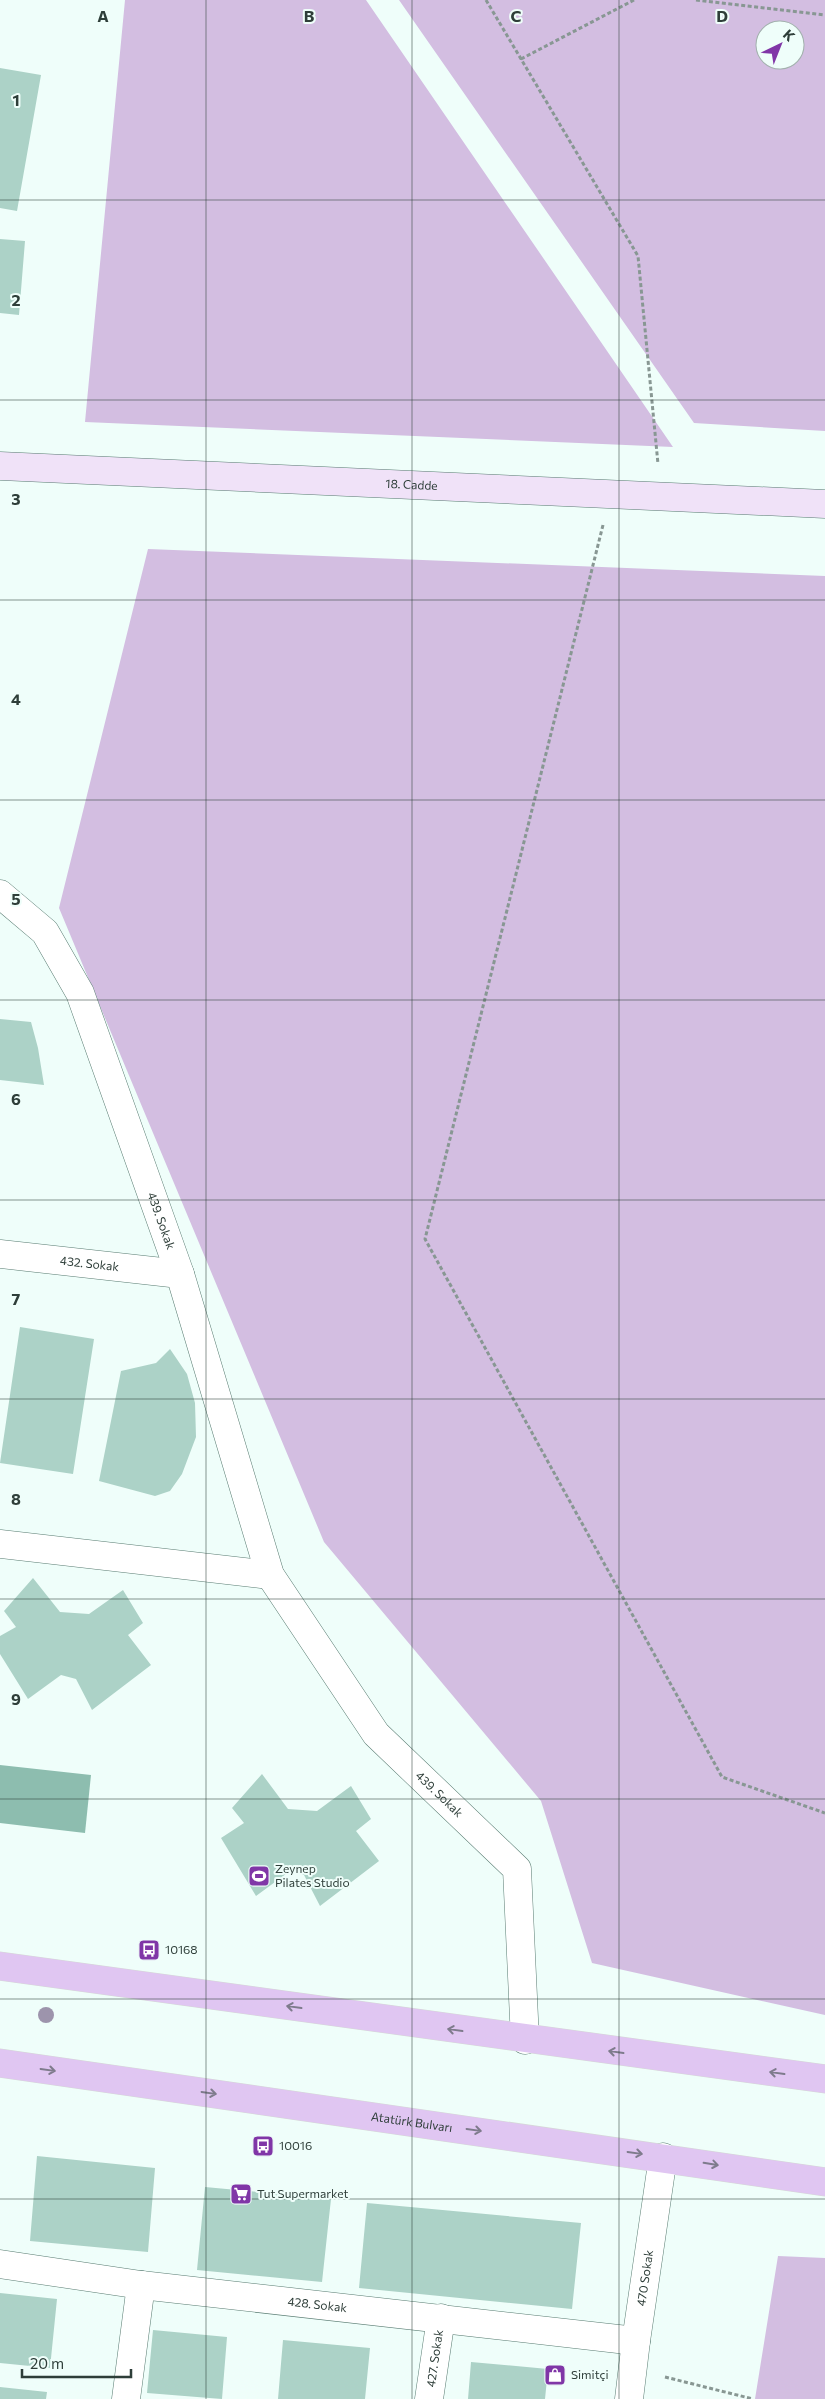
<svg xmlns="http://www.w3.org/2000/svg" width="825" height="2399" viewBox="0 0 825 2399" font-family="Commissioner,sans-serif">
<rect width="100%" height="100%" fill="#effefa"/>
<path fill="#d3bee1" fill-rule="evenodd" d="M 125,0 L 366,0 L 673,447 L 85,422 Z
M 399,0 L 825,0 L 825,431 L 694,423 ZM 765,30 L 795,30 L 795,60 L 765,60 Z
M 148,549 L 825,576 L 825,2015 L 592,1963 L 541,1801 L 324,1542 L 59,908 Z
M 778,2256 L 825,2258 L 825,2399 L 755,2399 Z"/>
<path fill="#8dbdaf" d="M 0,1765 L 91,1775 L 85,1833 L 0,1823 Z"/>
<path fill="#acd2c7" d="M 0,68 L 41,75 L 17,211 L 0,208 Z
M 0,239 L 25,241 L 19,315 L 0,313 Z
M 0,1019 L 31,1022 L 38,1048 L 44,1085 L 0,1080 Z
M 20,1327 L 94,1339 L 73,1474 L 0,1463 Z
M 170,1349 L 187,1374 L 195,1403 L 196,1437 L 182,1474 L 170,1491 L 155,1496 L 99,1481 L 121,1371 L 156,1363 Z
M 33,1578 L 60,1612 L 89,1614 L 123,1590 L 143,1623 L 128,1635 L 151,1665 L 92,1710 L 76,1679 L 61,1675 L 28,1699 L 0,1654 L 0,1636 L 16,1627 L 4,1611 Z
M 262,1774 L 288,1809 L 317,1811 L 351,1786 L 371,1819 L 356,1831 L 379,1861 L 320,1906 L 304,1875 L 290,1871 L 256,1896 L 221,1838 L 244,1823 L 232,1808 Z
M 37,2156 L 155,2168 L 148,2252 L 30,2241 Z
M 205,2187 L 331,2199 L 322,2282 L 197,2270 Z
M 367,2203 L 581,2223 L 572,2309 L 359,2288 Z
M 0,2293 L 57,2299 L 50,2368 L 0,2363 Z
M 153,2330 L 227,2337 L 222,2399 L 147,2393 Z
M 283,2340 L 370,2348 L 365,2399 L 278,2399 Z
M 471,2362 L 548,2369 L 545,2399 L 468,2399 Z
M 0,2387 L 47,2392 L 46,2399 L 0,2399 Z"/>
<g fill="none" stroke-linecap="round" stroke-linejoin="round">
<g stroke="#597c72" stroke-width="29">
<g id="street">
<path id="s1" d="M 0,894 L 45,932 L 80,993 L 180,1274 L 270,1575 L 376,1734 L 517,1869 L 525,2040"/>
<path id="s2" d="M 0,1254 L 180,1274"/>
<path d="M 0,1544 L 270,1575"/>
<path id="s3" d="M 0,2264 L 141,2285 L 636,2341"/>
<path d="M 126,2399 L 141,2285"/>
<path id="s4" d="M 429,2399 L 441,2318"/>
<path id="s5" d="M 629,2399 L 636,2341 L 663,2157"/>
</g>
</g>
<g stroke="#597c72" stroke-width="29">
<g id="secondary">
<path id="s6" d="M 0,466 L 825,504"/>
</g>
</g>
<g stroke="#d5d8d7" stroke-width="29">
<g id="primary">
<path d="M 0,1966 L 825,2079"/>
<path id="s7" d="M 0,2063 L 825,2182"/>
</g>
</g>
<path stroke="#889793" stroke-width="3" stroke-dasharray="4 2.5" stroke-linecap="butt" d="M 486,0 L 638,256 L 658,464
M 696,0 L 825,15
M 521,59 L 634,0
M 603,525 L 425,1239 L 722,1777 L 825,1813
M 665,2377 L 753,2399"/>
<use href="#street" stroke="#fff" stroke-width="28"/>
<use href="#secondary" stroke="#f0e2f8" stroke-width="28"/>
<use href="#primary" stroke="#e0c6f2" stroke-width="28"/>
</g>
<circle fill="#9d94ac" cx="46" cy="2015" r="8"/>
<defs><path id="oneway-shaft" d="M-6 0H5M1.5-3L5.5 0L1.5 3" fill="none" stroke-width="1.6" stroke-linecap="round" stroke-linejoin="round" transform="scale(1.25)"/></defs>
<g stroke="#7e7b8c">
<use href="#oneway-shaft" transform="translate(294 2007) rotate(-172)"/>
<use href="#oneway-shaft" transform="translate(455 2030) rotate(-172)"/>
<use href="#oneway-shaft" transform="translate(616 2052) rotate(-172)"/>
<use href="#oneway-shaft" transform="translate(48 2070) rotate(8)"/>
<use href="#oneway-shaft" transform="translate(777 2073) rotate(-172)"/>
<use href="#oneway-shaft" transform="translate(209 2093) rotate(8)"/>
<use href="#oneway-shaft" transform="translate(474 2130) rotate(8)"/>
<use href="#oneway-shaft" transform="translate(635 2153) rotate(8)"/>
<use href="#oneway-shaft" transform="translate(711 2164) rotate(9)"/>
</g>
<path fill="none" stroke="#2e3e39" stroke-width="1" stroke-opacity="0.55" d="M 206,0 L 206,2399M 412,0 L 412,2399M 619,0 L 619,2399M 0,200 L 825,200M 0,400 L 825,400M 0,600 L 825,600M 0,800 L 825,800M 0,1000 L 825,1000M 0,1200 L 825,1200M 0,1399 L 825,1399M 0,1599 L 825,1599M 0,1799 L 825,1799M 0,1999 L 825,1999M 0,2199 L 825,2199"/>
<defs>
<g id="stadium-square" transform="scale(1.125)"><rect x="-9" y="-9" width="18" height="18" rx="4" fill="#8036a7" stroke="#effefa"/><path d="M0-5a6.5 5 0 1 0 0 10a6.5 5 0 1 0 0-10ZM-3.5-1.8h7v3.6h-7Z" fill="#fff"/></g>
<g id="bus-square" transform="scale(1.125)"><rect x="-9" y="-9" width="18" height="18" rx="4" fill="#8036a7" stroke="#effefa"/><path d="M-5-6H5V4H4V6H2V4H-2V6H-4V4H-5ZM-3.5-4V0h7V-4ZM-3.5 1.2v1.5H-2V1.2ZM2 1.2v1.5H3.5V1.2Z" fill="#fff"/></g>
<g id="supermarket-square" transform="scale(1.125)"><rect x="-9" y="-9" width="18" height="18" rx="4" fill="#8036a7" stroke="#effefa"/><path d="M-6-5.5h2.5l.6 2H6L4.5 2H-2.5L-4.4-4H-6ZM-1.5 3.2a1.3 1.3 0 1 0 .1 0ZM3 3.2a1.3 1.3 0 1 0 .1 0Z" fill="#fff"/></g>
<g id="shop-square" transform="scale(1.125)"><rect x="-9" y="-9" width="18" height="18" rx="4" fill="#8036a7" stroke="#effefa"/><path d="M-5-2.5h2.3a2.7 3.5 0 0 1 5.4 0H5L5.5 6h-11ZM-1.5-2.5h3a1.5 2.3 0 0 0-3 0Z" fill="#fff"/></g>
</defs>
<g fill-rule="evenodd">
<use href="#stadium-square" x="259" y="1876"/>
<use href="#bus-square" x="149" y="1950"/>
<use href="#bus-square" x="263" y="2146"/>
<use href="#supermarket-square" x="241" y="2194"/>
<use href="#shop-square" x="555" y="2375"/>
</g>
<g text-anchor="middle" stroke-width="4" stroke-linejoin="round" paint-order="stroke">
<g font-size="12" fill="#2e3e39" stroke="#effefa">
<text dy="4" stroke="none"><textPath href="#s6" startOffset="412">18. Cadde</textPath></text>
<text dy="4" stroke="none"><textPath href="#s1" startOffset="371">439. Sokak</textPath></text>
<text dy="4" stroke="none"><textPath href="#s2" startOffset="90">432. Sokak</textPath></text>
<text dy="4" stroke="none"><textPath href="#s1" startOffset="1020">439. Sokak</textPath></text>
<text dy="4" stroke="none"><textPath href="#s7" startOffset="416">Atatürk Bulvarı</textPath></text>
<text dy="4" stroke="none"><textPath href="#s5" startOffset="122">470 Sokak</textPath></text>
<text dy="4" stroke="none"><textPath href="#s3" startOffset="320">428. Sokak</textPath></text>
<text dy="4" stroke="none"><textPath href="#s4" startOffset="41">427. Sokak</textPath></text>
</g>
<g font-size="12" fill="#2e3e39" stroke="#effefa" text-anchor="start">
<text x="275" y="1873">Zeynep<tspan x="275" dy="14">Pilates Studio</tspan></text>
<text x="165" y="1954">10168</text>
<text x="279" y="2150">10016</text>
<text x="257" y="2198">Tut Supermarket</text>
<text x="571" y="2379">Simitçi</text>
</g>
</g>
<g font-size="16" text-anchor="middle" font-weight="bold" fill="#2e3e39" stroke="#effefa" stroke-width="4" stroke-linejoin="round" paint-order="stroke">
<text x="103" y="22">A</text>
<text x="309" y="22">B</text>
<text x="516" y="22">C</text>
<text x="722" y="22">D</text>
<text x="16" y="106">1</text>
<text x="16" y="306">2</text>
<text x="16" y="505">3</text>
<text x="16" y="705">4</text>
<text x="16" y="905">5</text>
<text x="16" y="1105">6</text>
<text x="16" y="1305">7</text>
<text x="16" y="1505">8</text>
<text x="16" y="1705">9</text>
</g>
<g transform="translate(780 45) rotate(43)"><circle r="24" fill="#effefa" stroke="#a2b1ad"/>
<path d="M0-4L9 19L0 12L-9 19Z" fill="#8036a7"/>
<text y="-8" font-size="14" font-weight="bold" text-anchor="middle" fill="#2e3e39">K</text>
</g>
<path d="M22 2369v8h109v-8" fill="none" stroke="#2e3e39" stroke-width="2.5"/>
<text x="30" y="2369" font-size="15" fill="#2e3e39" stroke="#effefa" stroke-width="4" paint-order="stroke">20 m</text>
</svg>
